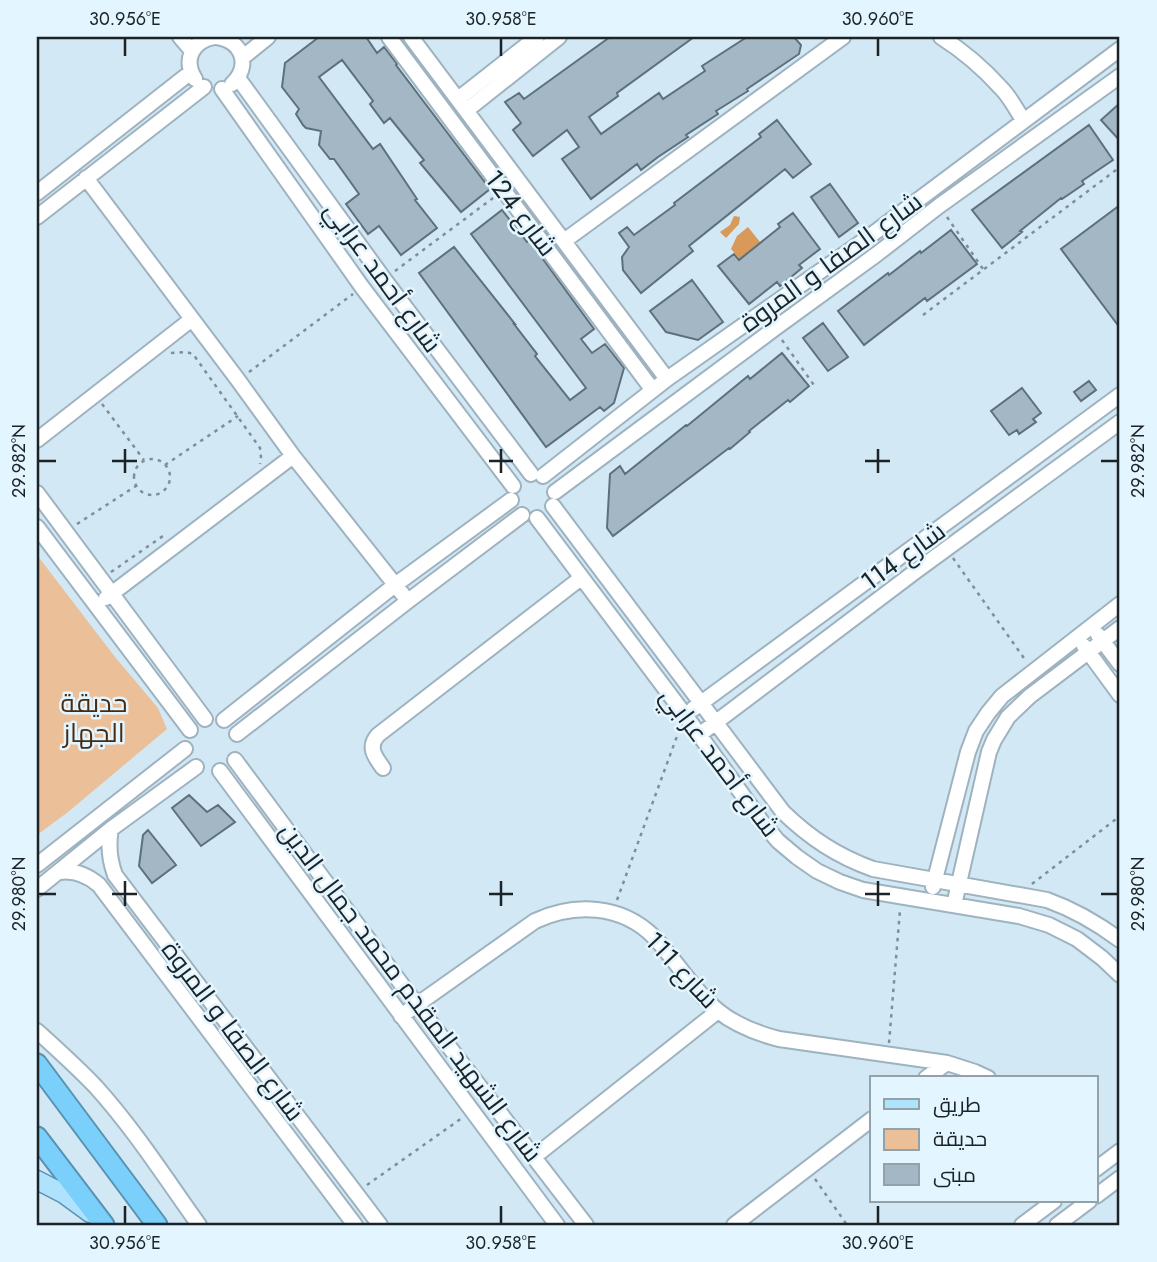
<svg xmlns="http://www.w3.org/2000/svg" width="1157" height="1262" viewBox="0 0 1157 1262" font-family="Jost,Cairo,sans-serif">
<rect width="100%" height="100%" fill="#d2e8f5"/>
<path fill="#ebbf98" d="M 37,555 L 115,657 L 158,708 L 167,729 L 68,812 L 37,835 Z"/>
<path fill="#d99959" d="M 734,216 L 740,217 L 739,224 L 726,238 L 720,232 L 730,225 Z
M 748,227 L 760,242 L 740,259 L 731,249 L 737,236 Z"/>
<path fill="#a3b8c4" stroke="#5d707b" stroke-width="2" d="M 319,37 L 366,37 L 377,53 L 384,47 L 397,64 L 396,65 L 490,189 L 461,212 L 420,163 L 424,160 L 390,118 L 384,123 L 370,104 L 373,101 L 342,60 L 319,77 L 373,149 L 380,144 L 417,199 L 415,200 L 437,228 L 401,255 L 379,226 L 368,234 L 346,204 L 359,194 L 334,159 L 330,159 L 319,145 L 321,131 L 306,128 L 303,125 L 296,114 L 299,109 L 282,87 L 285,63 Z
M 610,37 L 694,37 L 617,93 L 618,96 L 589,117 L 601,134 L 659,93 L 663,99 L 705,71 L 702,66 L 747,37 L 794,37 L 801,45 L 799,54 L 747,89 L 748,91 L 716,111 L 718,114 L 686,135 L 688,137 L 658,157 L 641,170 L 637,164 L 591,199 L 562,159 L 579,147 L 567,130 L 533,156 L 513,130 L 521,123 L 505,102 L 519,93 L 524,99 Z
M 1120,103 L 1120,141 L 1101,120 Z
M 777,120 L 811,164 L 793,178 L 785,169 L 689,246 L 693,251 L 641,293 L 623,270 L 622,257 L 629,247 L 619,233 L 627,227 L 634,235 L 675,205 L 674,203 L 761,137 L 759,134 Z
M 1089,125 L 1113,160 L 1082,181 L 1084,184 L 1062,199 L 1061,198 L 1020,231 L 1022,232 L 1002,248 L 972,210 Z
M 830,184 L 858,223 L 839,237 L 811,197 Z
M 1120,205 L 1120,328 L 1061,249 Z
M 502,210 L 527,242 L 529,240 L 594,329 L 581,339 L 592,353 L 605,344 L 624,368 L 614,403 L 604,411 L 600,407 L 546,447 L 419,273 L 454,247 L 515,324 L 514,324 L 537,354 L 535,356 L 570,400 L 586,388 L 471,234 Z
M 793,213 L 820,249 L 799,265 L 802,268 L 780,286 L 777,282 L 749,304 L 718,266 L 734,254 L 739,260 L 780,227 L 778,224 Z
M 951,230 L 977,264 L 927,301 L 925,298 L 864,345 L 838,311 L 888,273 L 889,275 L 920,251 L 921,253 Z
M 692,280 L 723,322 L 698,340 L 666,332 L 650,311 Z
M 823,323 L 848,357 L 828,371 L 803,338 Z
M 782,353 L 809,386 L 790,402 L 788,400 L 749,431 L 750,432 L 730,449 L 729,448 L 613,536 L 607,528 L 610,474 L 620,466 L 625,474 L 686,425 L 687,426 L 748,376 L 750,379 Z
M 1089,381 L 1096,390 L 1081,401 L 1074,392 Z
M 1022,388 L 1041,413 L 1033,419 L 1036,422 L 1019,434 L 1017,430 L 1009,435 L 991,411 Z
M 189,795 L 207,812 L 218,805 L 235,822 L 201,846 L 172,808 Z
M 148,830 L 176,865 L 152,883 L 139,866 L 143,835 Z"/>
<g fill="none" stroke-linecap="round" stroke-linejoin="round">
<g stroke="#9eb3bf" stroke-width="18">
<path id="minor" d="M 180,37 L 192,51
M 217,37 C 243,41 251,66 232,84
M 389,37 L 652,389
M 411,37 L 667,379
M 941,37 C 963,51 983,68 1001,88 C 1010,97 1016,109 1023,120
M 242,58 L 268,37
M 238,78 L 384,279 L 531,474
M 195,79 C 183,60 192,41 214,37
M 222,89 L 362,287 L 513,486
M 458,99 L 537,37
M 467,110 L 559,37
M 86,178 L 238,380 L 293,456 L 408,601
M 37,193 L 191,72
M 37,217 L 204,87
M 564,241 L 843,37
M 37,440 L 192,319
M 543,476 L 667,379 L 866,239 L 1120,49
M 555,492 L 774,329 L 877,254 L 939,206 L 1120,76
M 37,493 L 205,719
M 553,506 L 783,812 C 810,838 837,856 873,869 L 1047,900 C 1075,910 1097,923 1120,940
M 537,518 L 685,715 L 762,822 L 778,841 L 797,857 L 817,871 L 840,882 L 863,890 L 1019,916 L 1049,925 L 1077,939 L 1102,958 L 1120,975
M 37,527 L 190,730
M 106,598 L 293,456
M 1098,635 L 1120,664
M 1084,646 L 1120,695
M 693,709 L 1120,395
M 224,720 L 395,585 L 511,500
M 237,734 L 408,601 L 522,515
M 699,735 L 916,571 L 1120,422
M 235,760 L 417,1005 L 586,1225
M 383,768 C 375,757 367,747 378,735 L 581,578
M 220,771 L 557,1225
M 111,829 C 108,845 109,859 115,875 L 380,1225
M 37,865 L 185,749
M 60,872 C 75,870 87,875 99,885 L 355,1225
M 933,887 L 968,752 L 976,731 L 988,713 L 1002,696 L 1120,604
M 37,889 L 111,829 L 196,767
M 954,905 L 989,752 L 994,740 L 1008,717 L 1030,696 L 1120,628
M 401,1016 L 535,921 C 574,903 621,904 654,937 C 676,960 692,989 717,1010 C 735,1025 756,1033 779,1039 L 947,1063 L 975,1072 L 988,1078
M 37,1031 C 57,1049 77,1067 96,1087 C 134,1129 166,1179 199,1225
M 926,1078 L 947,1063
M 534,1157 L 718,1011
M 1096,1169 L 1120,1151
M 1096,1196 L 1120,1178
M 734,1225 L 872,1119
M 1022,1225 L 1054,1201
M 1057,1225 L 1089,1201"/>
</g>
<g stroke="#5993b1" stroke-width="21">
<path id="major" d="M 37,1180 L 64,1194 L 90,1213"/>
</g>
<g stroke="#5993b1" stroke-width="23">
<path id="highway" d="M 37,1064 L 157,1225
M 37,1137 L 104,1225"/>
</g>
<path stroke="#7f8f98" stroke-width="2.5" stroke-dasharray="3.5 5" stroke-linecap="butt" d="M 947,217 L 983,269
M 395,271 L 493,198
M 923,315 L 1120,167
M 782,340 L 816,388
M 171,353 L 186,352 L 193,354 L 260,448 L 261,457 L 260,464
M 249,372 L 353,294
M 102,404 L 144,460
M134 477a18 18 0 1 1 36 0a18 18 0 1 1-36 0Z
M 165,465 L 238,416
M 77,524 L 136,486
M 953,558 L 1026,661
M 111,572 L 163,536
M 1032,884 L 1120,816
M 617,900 L 680,728
M 889,1043 L 900,910
M 815,1179 L 847,1225
M 367,1185 L 462,1118"/>
<use href="#minor" stroke="#fff" stroke-width="14"/>
<use href="#major" stroke="#afe2fd" stroke-width="18"/>
<use href="#highway" stroke="#7acffb" stroke-width="19"/>
</g>
<path fill="none" stroke="#1b2327" stroke-width="2.5" d="M 125,38 L 125,56M 501,38 L 501,56M 878,38 L 878,56M 125,449 L 125,473M 501,449 L 501,473M 878,449 L 878,473M 38,461 L 56,461M 112,461 L 137,461M 489,461 L 513,461M 865,461 L 890,461M 1101,461 L 1118,461M 125,881 L 125,906M 501,881 L 501,906M 878,881 L 878,906M 38,894 L 56,894M 112,894 L 137,894M 489,894 L 513,894M 865,894 L 890,894M 1101,894 L 1118,894M 125,1206 L 125,1224M 501,1206 L 501,1224M 878,1206 L 878,1224"/>
<g text-anchor="middle" stroke-width="5" stroke-linejoin="round" paint-order="stroke">
<g font-size="26" fill="#1b2327" stroke="#e3f5ff">
<text transform="translate(521 213) rotate(53)" y="9">شارع 124</text>
<text transform="translate(831 262) rotate(-36)" y="9">شارع الصفا و المروة</text>
<text transform="translate(383 277) rotate(54)" y="9">شارع أحمد عرابي</text>
<text transform="translate(903 556) rotate(-36)" y="9">شارع 114</text>
<text transform="translate(720 762) rotate(53)" y="9">شارع أحمد عرابي</text>
<text transform="translate(682 970) rotate(47)" y="9">شارع 111</text>
<text transform="translate(411 992) rotate(53)" y="9">شارع الشهيد المقدم محمد جمال الدين</text>
<text transform="translate(233 1031) rotate(53)" y="9">شارع الصفا و المروة</text>
</g>
<g font-size="26" fill="#472c11" stroke="#e3f5ff">
<text x="94" y="712">حديقة<tspan x="94" dy="30">الجهاز</tspan></text>
</g>
</g>
<rect width="1157" height="1262" fill="none" stroke="#e3f5ff" stroke-width="77"/>
<rect x="870" y="1076" width="228" height="126" fill="#e3f5ff" stroke="#93a1a9" stroke-width="2"/>
<rect x="884" y="1099" width="35" height="10" fill="#afe2fd" stroke="#93a1a9" stroke-width="2"/>
<text x="933" y="1112" font-size="21" fill="#1b2327">طريق</text>
<rect x="884" y="1129" width="35" height="21" fill="#ebbf98" stroke="#93a1a9" stroke-width="2"/>
<text x="933" y="1146" font-size="21" fill="#1b2327">حديقة</text>
<rect x="884" y="1164" width="35" height="21" fill="#a3b8c4" stroke="#93a1a9" stroke-width="2"/>
<text x="933" y="1182" font-size="21" fill="#1b2327">مبنى</text>
<rect x="38" y="38" width="1080" height="1186" fill="none" stroke="#1b2327" stroke-width="2.5"/>
<g font-size="18" text-anchor="middle" fill="#1b2327">
<text x="125" y="25">30.956°E</text>
<text x="501" y="25">30.958°E</text>
<text x="878" y="25">30.960°E</text>
<text transform="translate(19 461) rotate(-90)" y="6">29.982°N</text>
<text transform="translate(1138 461) rotate(-90)" y="6">29.982°N</text>
<text transform="translate(19 894) rotate(-90)" y="6">29.980°N</text>
<text transform="translate(1138 894) rotate(-90)" y="6">29.980°N</text>
<text x="125" y="1249">30.956°E</text>
<text x="501" y="1249">30.958°E</text>
<text x="878" y="1249">30.960°E</text>
</g>
</svg>
